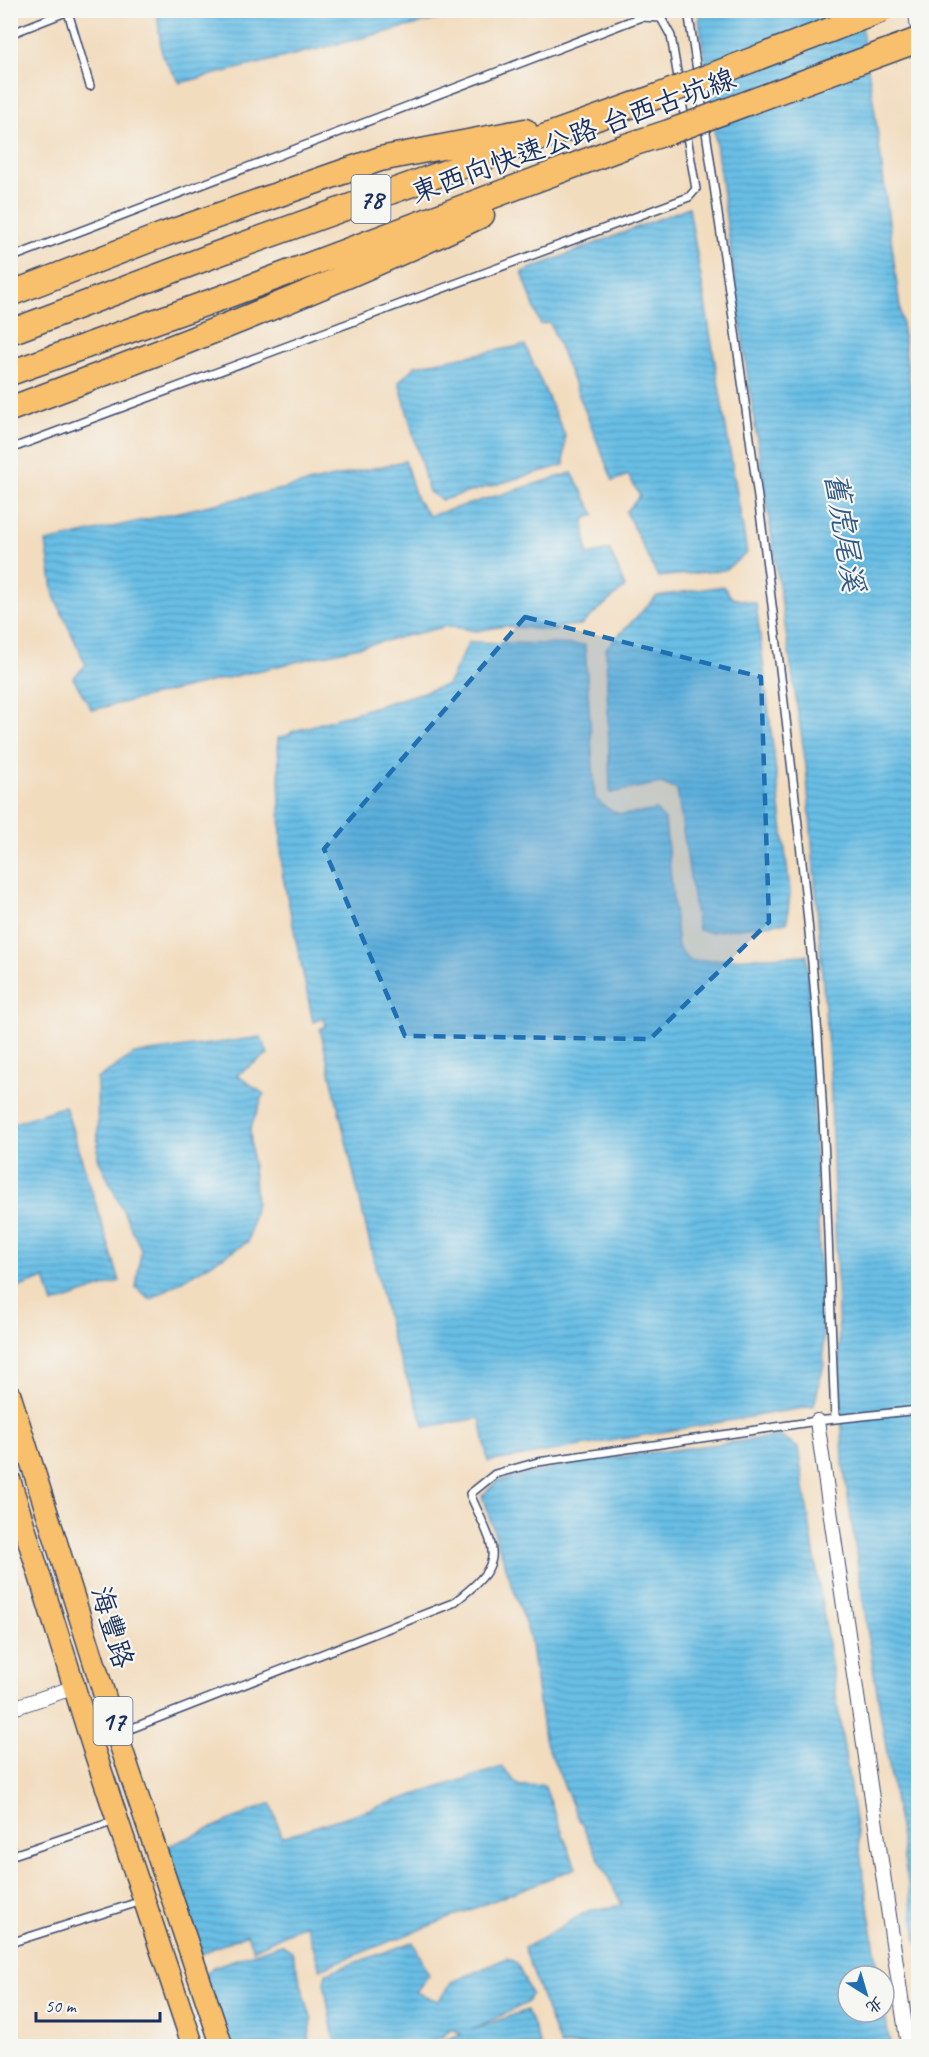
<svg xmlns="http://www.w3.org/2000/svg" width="929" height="2057" viewBox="0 0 929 2057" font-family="Caveat,'LXGW WenKai TC',sans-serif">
<defs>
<pattern id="water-rules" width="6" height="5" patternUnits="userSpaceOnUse" patternTransform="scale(1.5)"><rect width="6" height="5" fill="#69bfe6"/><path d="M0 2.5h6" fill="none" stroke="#569cbe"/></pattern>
</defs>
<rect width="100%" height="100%" fill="#f6f6f2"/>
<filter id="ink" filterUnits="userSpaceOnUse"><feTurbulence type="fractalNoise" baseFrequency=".0167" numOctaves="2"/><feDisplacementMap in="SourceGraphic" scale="12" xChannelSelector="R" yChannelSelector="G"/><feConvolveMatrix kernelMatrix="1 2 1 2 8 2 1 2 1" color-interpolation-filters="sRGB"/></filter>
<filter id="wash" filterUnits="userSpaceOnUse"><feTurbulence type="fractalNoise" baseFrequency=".008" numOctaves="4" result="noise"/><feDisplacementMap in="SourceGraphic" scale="24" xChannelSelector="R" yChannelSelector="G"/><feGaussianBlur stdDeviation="1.35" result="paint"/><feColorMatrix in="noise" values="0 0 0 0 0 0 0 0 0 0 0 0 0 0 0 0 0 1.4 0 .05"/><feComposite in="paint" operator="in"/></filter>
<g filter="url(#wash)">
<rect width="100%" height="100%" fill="#f2dcbe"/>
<path fill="url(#water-rules)" stroke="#4277a2" stroke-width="1.5" d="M 157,11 L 157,10 L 471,11 L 180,83 L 162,56 Z
M 698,11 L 859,11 L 875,113 L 918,448 L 918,1945 L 871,1655 L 843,1463 L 830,1073 L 806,766 L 747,372 Z
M 689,207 L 747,553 L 725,570 L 658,577 L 626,512 L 640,496 L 628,475 L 613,481 L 550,323 L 540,324 L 522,272 Z
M 525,345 L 565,436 L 564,465 L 442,500 L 429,492 L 399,382 L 415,366 Z
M 405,461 L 417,500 L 429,516 L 572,473 L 595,515 L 584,519 L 587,555 L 610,550 L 625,587 L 581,625 L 564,626 L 554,631 L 505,626 L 476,631 L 448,626 L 92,710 L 73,678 L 86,665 L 54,596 L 46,542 Z
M 723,586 L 732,598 L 756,603 L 790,891 L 787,922 L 710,932 L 698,930 L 677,790 L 661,783 L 610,793 L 606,648 L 657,596 Z
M 469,642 L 585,645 L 595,798 C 619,821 626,814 656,810 L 665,820 L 678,947 L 690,961 L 807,955 L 824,1364 L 814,1406 L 488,1462 L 480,1418 L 425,1427 L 392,1339 L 320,1029 L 326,1026 L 324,1018 L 313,1022 L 282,872 L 278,738 L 291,734 L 291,732 L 447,685 Z
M 261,1037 L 268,1054 L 237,1075 L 264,1094 L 250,1130 L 256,1203 L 248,1242 L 151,1299 L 136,1288 L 141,1249 L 98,1158 L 97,1079 L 134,1054 Z
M 65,1106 L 120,1281 L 53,1304 L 45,1278 L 11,1290 L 11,1124 Z
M 780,1436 L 798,1448 L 879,1976 L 848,1976 L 848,2012 L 884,2012 L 884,2006 L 890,2046 L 560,2046 L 524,1948 L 588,1911 L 622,1905 L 574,1809 L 544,1738 L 530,1638 L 482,1496 L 497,1481 L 572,1463 Z
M 502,1767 L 519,1786 L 544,1785 L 576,1868 L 320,1969 L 306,1924 L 253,1950 L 247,1934 L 198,1955 L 164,1848 L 271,1803 L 282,1837 Z
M 413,1942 L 429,1975 L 416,1992 L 438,2001 L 452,1982 L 507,1958 L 517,1963 L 531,1994 L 527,2003 L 472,2030 L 527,2010 L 541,2046 L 429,2046 L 461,2034 L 451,2028 L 444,2036 L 419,2046 L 335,2046 L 324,1982 L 326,1973 Z
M 281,1944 L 292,1951 L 312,2021 L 308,2041 L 291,2046 L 222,2046 L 202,1978 L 213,1967 Z"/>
</g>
<g filter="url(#ink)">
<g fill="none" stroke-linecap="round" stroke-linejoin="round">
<g stroke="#3b496c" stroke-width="10">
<path id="lane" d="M 688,10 C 734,320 780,630 810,942 C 826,1100 828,1260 835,1418
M 68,12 L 90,86
M 10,34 L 71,10
M 10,258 L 641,17 L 661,18 L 671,36 L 685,120
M 10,449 L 689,197 L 696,189 L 686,131
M 94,1743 L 453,1603 C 510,1560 495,1552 470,1494 L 495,1474 L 538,1462 L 817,1421 L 918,1410
M 10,1856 L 115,1821
M 10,1943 L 142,1901"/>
</g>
<g stroke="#3b496c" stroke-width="16">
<path id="street" d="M 916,10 L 918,30
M 817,1421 L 908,2046
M 10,1709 L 75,1687"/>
</g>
<g stroke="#3b496c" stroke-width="24">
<path id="primary" d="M 10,1395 L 117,1735 L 222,2046
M 10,1481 L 92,1744 L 193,2046"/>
</g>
<g stroke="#3b496c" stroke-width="27">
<path id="highway" d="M 10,294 L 165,234 L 380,159 L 525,131
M 10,332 L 217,254 L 658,96
M 10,373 L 221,298 L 626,146 L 669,132
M 10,409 C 170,349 329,288 482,215"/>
</g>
<use href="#lane" stroke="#fff" stroke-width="7"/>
<use href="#street" stroke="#fff" stroke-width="14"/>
<use href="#primary" stroke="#f8bf6c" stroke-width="21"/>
<use href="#highway" stroke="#f8bf6c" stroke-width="24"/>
<g stroke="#3b496c" stroke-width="27" stroke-linecap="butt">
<path id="highway-bridge" d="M 658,96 L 882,10
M 669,132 L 918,40"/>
</g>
<use href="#highway-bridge" stroke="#f8bf6c" stroke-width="24"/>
</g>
</g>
<path fill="#1f6fb2" fill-opacity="0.2" stroke="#1f6fb2" stroke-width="4.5" stroke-dasharray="12 8" stroke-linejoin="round" d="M 525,617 L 761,677 L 769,922 L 650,1039 L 405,1036 L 324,849 Z"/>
<g text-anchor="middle" stroke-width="4.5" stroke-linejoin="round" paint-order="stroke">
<g fill="#f6f6f2" stroke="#5d6b8a" stroke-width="1.5">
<rect x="351.5" y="175" width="39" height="48" rx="4.5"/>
<rect x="93.5" y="1697" width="39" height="48" rx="4.5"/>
</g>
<g font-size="27" font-weight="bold" fill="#1b2f5e">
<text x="371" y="208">78</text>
<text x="113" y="1730">17</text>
</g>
<g font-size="28" fill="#1b2f5e" stroke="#f6f6f2">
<text transform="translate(573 135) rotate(-20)" y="10">東西向快速公路 台西古坑線</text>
<text transform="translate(113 1627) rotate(73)" y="10">海豐路</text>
</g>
<g font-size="30" font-style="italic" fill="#325a87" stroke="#f6f6f2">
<text transform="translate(845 532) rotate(81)" y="10">舊虎尾溪</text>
</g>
</g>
<rect width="929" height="2057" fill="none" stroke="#f6f6f2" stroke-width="36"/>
<g transform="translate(866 1994) rotate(143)"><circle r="28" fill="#f6f6f2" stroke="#9ea6b7" stroke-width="1.5"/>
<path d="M0-4.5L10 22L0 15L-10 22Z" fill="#1f6fb2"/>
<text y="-9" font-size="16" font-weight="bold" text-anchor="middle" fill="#1b2f5e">北</text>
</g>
<path d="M36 2012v9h124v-9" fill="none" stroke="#1b2f5e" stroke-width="3"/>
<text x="45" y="2012" font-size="18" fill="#1b2f5e" stroke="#f6f6f2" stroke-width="4.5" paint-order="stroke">50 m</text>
</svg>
